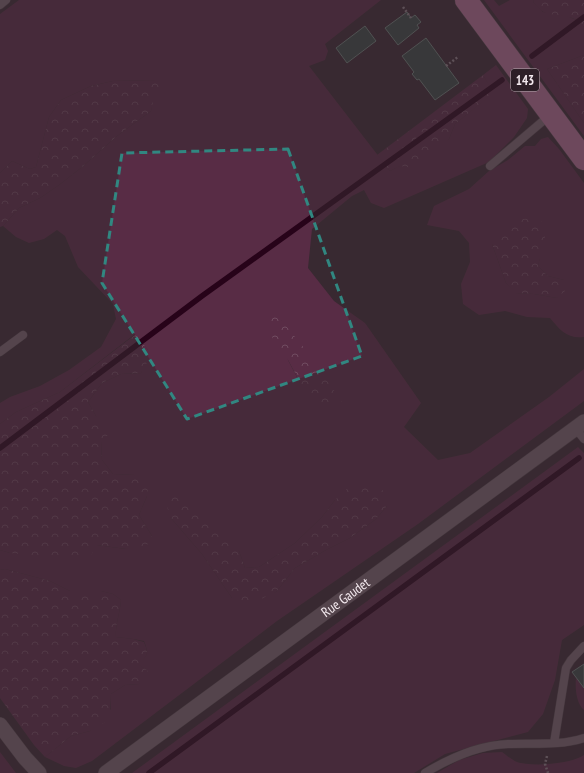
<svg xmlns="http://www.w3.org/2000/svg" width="584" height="773" viewBox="0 0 584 773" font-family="'PT Sans Narrow',sans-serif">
<defs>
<pattern id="forest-crowns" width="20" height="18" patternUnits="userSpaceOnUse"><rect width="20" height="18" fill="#582c45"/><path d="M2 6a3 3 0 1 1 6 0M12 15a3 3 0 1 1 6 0" fill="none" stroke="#704b60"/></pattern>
</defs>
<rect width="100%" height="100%" fill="#382931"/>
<path fill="#582c45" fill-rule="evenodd" d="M 19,0 L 381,0 L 325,44 L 328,51 L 325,60 L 309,66 L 390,171 L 449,139 L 455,124 L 493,93 L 483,75 L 496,65 L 528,109 L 527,118 L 514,137 L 489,162 L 384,208 L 371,203 L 364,190 L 352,196 L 312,229 L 308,268 L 334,301 L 365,323 L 421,403 L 404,427 L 438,460 L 470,453 L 549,397 L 584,369 L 584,401 L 418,524 L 277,621 L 92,761 L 76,768 L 64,766 L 45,757 L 71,736 L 90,731 L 111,709 L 111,694 L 125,685 L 139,684 L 147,670 L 137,664 C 148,656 149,654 144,641 L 133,639 L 116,637 C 115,625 120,613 121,600 L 113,594 L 101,591 L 70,591 L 50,581 L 5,569 L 0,570 L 0,550 L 10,553 L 97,545 L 126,549 L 152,536 L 139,515 L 147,496 L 134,475 L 113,474 L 102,460 L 101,442 L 96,416 L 88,402 L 102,383 L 121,374 L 141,373 L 148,350 L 135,334 L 60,392 L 16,412 L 0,424 L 0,403 L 10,397 L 40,386 L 69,370 L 101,347 L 116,319 L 113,304 L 78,267 L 65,236 L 57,230 L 44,239 L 29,243 L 16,237 L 3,226 L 19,208 L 40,198 L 59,185 L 82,167 L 117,136 L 151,111 L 156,80 L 113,81 L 91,86 L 61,100 L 49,117 L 36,167 L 30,169 L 12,161 L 0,173 L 0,14 ZM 281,320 L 300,383 L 288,360 ZM 335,500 L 387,506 L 376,519 L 350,538 L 326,550 L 295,568 L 276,592 L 232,598 L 202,554 L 170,517 L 239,551 L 245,568 L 259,567 L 295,543 L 322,517 Z
M 484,0 L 494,0 L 499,6 L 510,0 L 534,0 L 533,2 L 543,12 L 567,16 L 581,22 L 584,27 L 584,55 L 547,69 L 584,123 L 584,136 Z
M 548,137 L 559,149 L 584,183 L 584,337 C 567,339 560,330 550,318 L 527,317 L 505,311 L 479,315 L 463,304 L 461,284 L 470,262 L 469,243 L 459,231 L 427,225 L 434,206 L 469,189 L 489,171 L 508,160 L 525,146 L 535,146 L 541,139 ZM 492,244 L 540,257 L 538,266 L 548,276 L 564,280 L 557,298 L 534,294 L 516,293 L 506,283 Z
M 578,447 L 584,453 L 584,625 L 562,640 L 555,680 L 543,714 L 528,732 L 445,754 L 414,773 L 132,773 Z
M 576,678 L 584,688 L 584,710 C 576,703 575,688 576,678 Z
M 0,752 L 16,773 L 0,773 Z
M 502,752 C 506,755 512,760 517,762 C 532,767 571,764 584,755 L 584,773 L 437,773 L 459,760 L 483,753 Z"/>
<path fill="url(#forest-crowns)" d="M 534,0 L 584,0 L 584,27 C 575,12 552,18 542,11 C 539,9 536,5 533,2 Z
M 584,55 L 584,123 L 547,69 Z
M 483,75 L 494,93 L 455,124 L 449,139 L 415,168 L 400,166 L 390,171 L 377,155 Z
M 156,80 L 162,94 L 154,98 L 151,111 L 117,136 L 82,167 L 59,185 L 40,198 L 19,208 L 3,226 L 0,227 L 0,173 L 12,161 L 30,169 L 36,167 L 49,117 L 61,100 L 91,86 L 113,81 Z
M 532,218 L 545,223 L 545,239 L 538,266 L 548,276 L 564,280 L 565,291 L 557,298 L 534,294 L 515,293 L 506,283 L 492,244 L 501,229 L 515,220 Z
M 271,315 L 281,320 L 301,344 L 342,402 C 316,424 298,377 288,360 C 283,352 273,342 271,334 C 269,329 270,321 271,315 Z
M 136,334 L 148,350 L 149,359 L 141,373 L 121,374 L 102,383 L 88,402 L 96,416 L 109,434 L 101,442 L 102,460 L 113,474 L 134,475 L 149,479 L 147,496 L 139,515 L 152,536 L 146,547 L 126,549 L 97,545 L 88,560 L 10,553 L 0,550 L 0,424 L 16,412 L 60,392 Z
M 371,484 L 389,494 L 387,506 L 376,519 L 350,538 L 326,550 L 295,568 L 276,592 L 261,599 L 243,604 L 232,598 L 202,554 L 170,517 L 165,499 L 173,494 L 204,512 L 239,551 L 245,568 L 259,567 L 295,543 L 322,517 L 335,500 L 349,487 Z
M 5,569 L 50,581 L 70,591 L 101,591 L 113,594 L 121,600 C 120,613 115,625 116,637 L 133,639 L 144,642 C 149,654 148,656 138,664 L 147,670 L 149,676 L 139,684 L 125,685 L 111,694 L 110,719 L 90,731 L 71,736 L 45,757 L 34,745 L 0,698 L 0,570 Z"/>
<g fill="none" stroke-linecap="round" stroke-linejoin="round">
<path stroke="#270319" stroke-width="5.5" d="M 532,56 L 584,17
M 0,448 L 202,296 L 502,80
M 149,773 L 579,458"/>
</g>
<path fill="#384b45" stroke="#6c8079" d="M 407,12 L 411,18 L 415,15 L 421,22 L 417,25 L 419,28 L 398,45 L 385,28 Z
M 365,26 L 376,41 L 347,63 L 336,48 Z
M 426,38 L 459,83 L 435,100 L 419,79 L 417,80 L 412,74 L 414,72 L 402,56 Z
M 584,664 L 584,688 L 572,672 Z"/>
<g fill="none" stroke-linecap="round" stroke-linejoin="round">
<g stroke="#52464c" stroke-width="9">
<path id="lane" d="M 0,5 L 6,0
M 490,166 L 550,115
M 0,352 L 23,335
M 575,428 L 584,439
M 554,743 L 566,668 L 571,660 L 584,646
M 425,773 C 450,758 479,745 508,744 C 534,743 560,746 584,738"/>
</g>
<g stroke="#52464c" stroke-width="16">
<g id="street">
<path d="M 0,725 L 25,758 L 39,773"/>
<path id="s1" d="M 106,773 L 584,422"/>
</g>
</g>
<g stroke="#52464c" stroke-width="23">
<path id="primary" d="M 466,0 L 584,159"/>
</g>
<path stroke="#8b7e85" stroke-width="2.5" stroke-dasharray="2 2" stroke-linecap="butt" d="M 403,7 L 411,18
M 446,66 L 458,57
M 547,756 L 545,764 L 548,773"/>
<use href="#lane" stroke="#76656d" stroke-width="8"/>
<use href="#street" stroke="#76656d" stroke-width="15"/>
<use href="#primary" stroke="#ad6d90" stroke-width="22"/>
</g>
<path d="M0 0H584V773H0ZM 288,149 L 362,356 L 187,419 L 102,283 L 122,153 Z" fill="#382931" fill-opacity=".55" fill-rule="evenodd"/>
<path fill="none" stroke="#318781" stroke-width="3" stroke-dasharray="8 5" stroke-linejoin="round" d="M 288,149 L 362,356 L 187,419 L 102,283 L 122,153 Z"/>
<g text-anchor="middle" stroke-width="4" stroke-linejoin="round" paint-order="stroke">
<rect fill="#2d1f27" stroke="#b8acb2" stroke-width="1" x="511" y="69" width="28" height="22" rx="3"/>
<g font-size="13" font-weight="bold" fill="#f3e9ee">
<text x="525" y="85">143</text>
</g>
<g font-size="14" fill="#f3e9ee" stroke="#2d1f27">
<text dy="5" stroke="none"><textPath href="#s1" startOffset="297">Rue Gaudet</textPath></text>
</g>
</g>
</svg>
